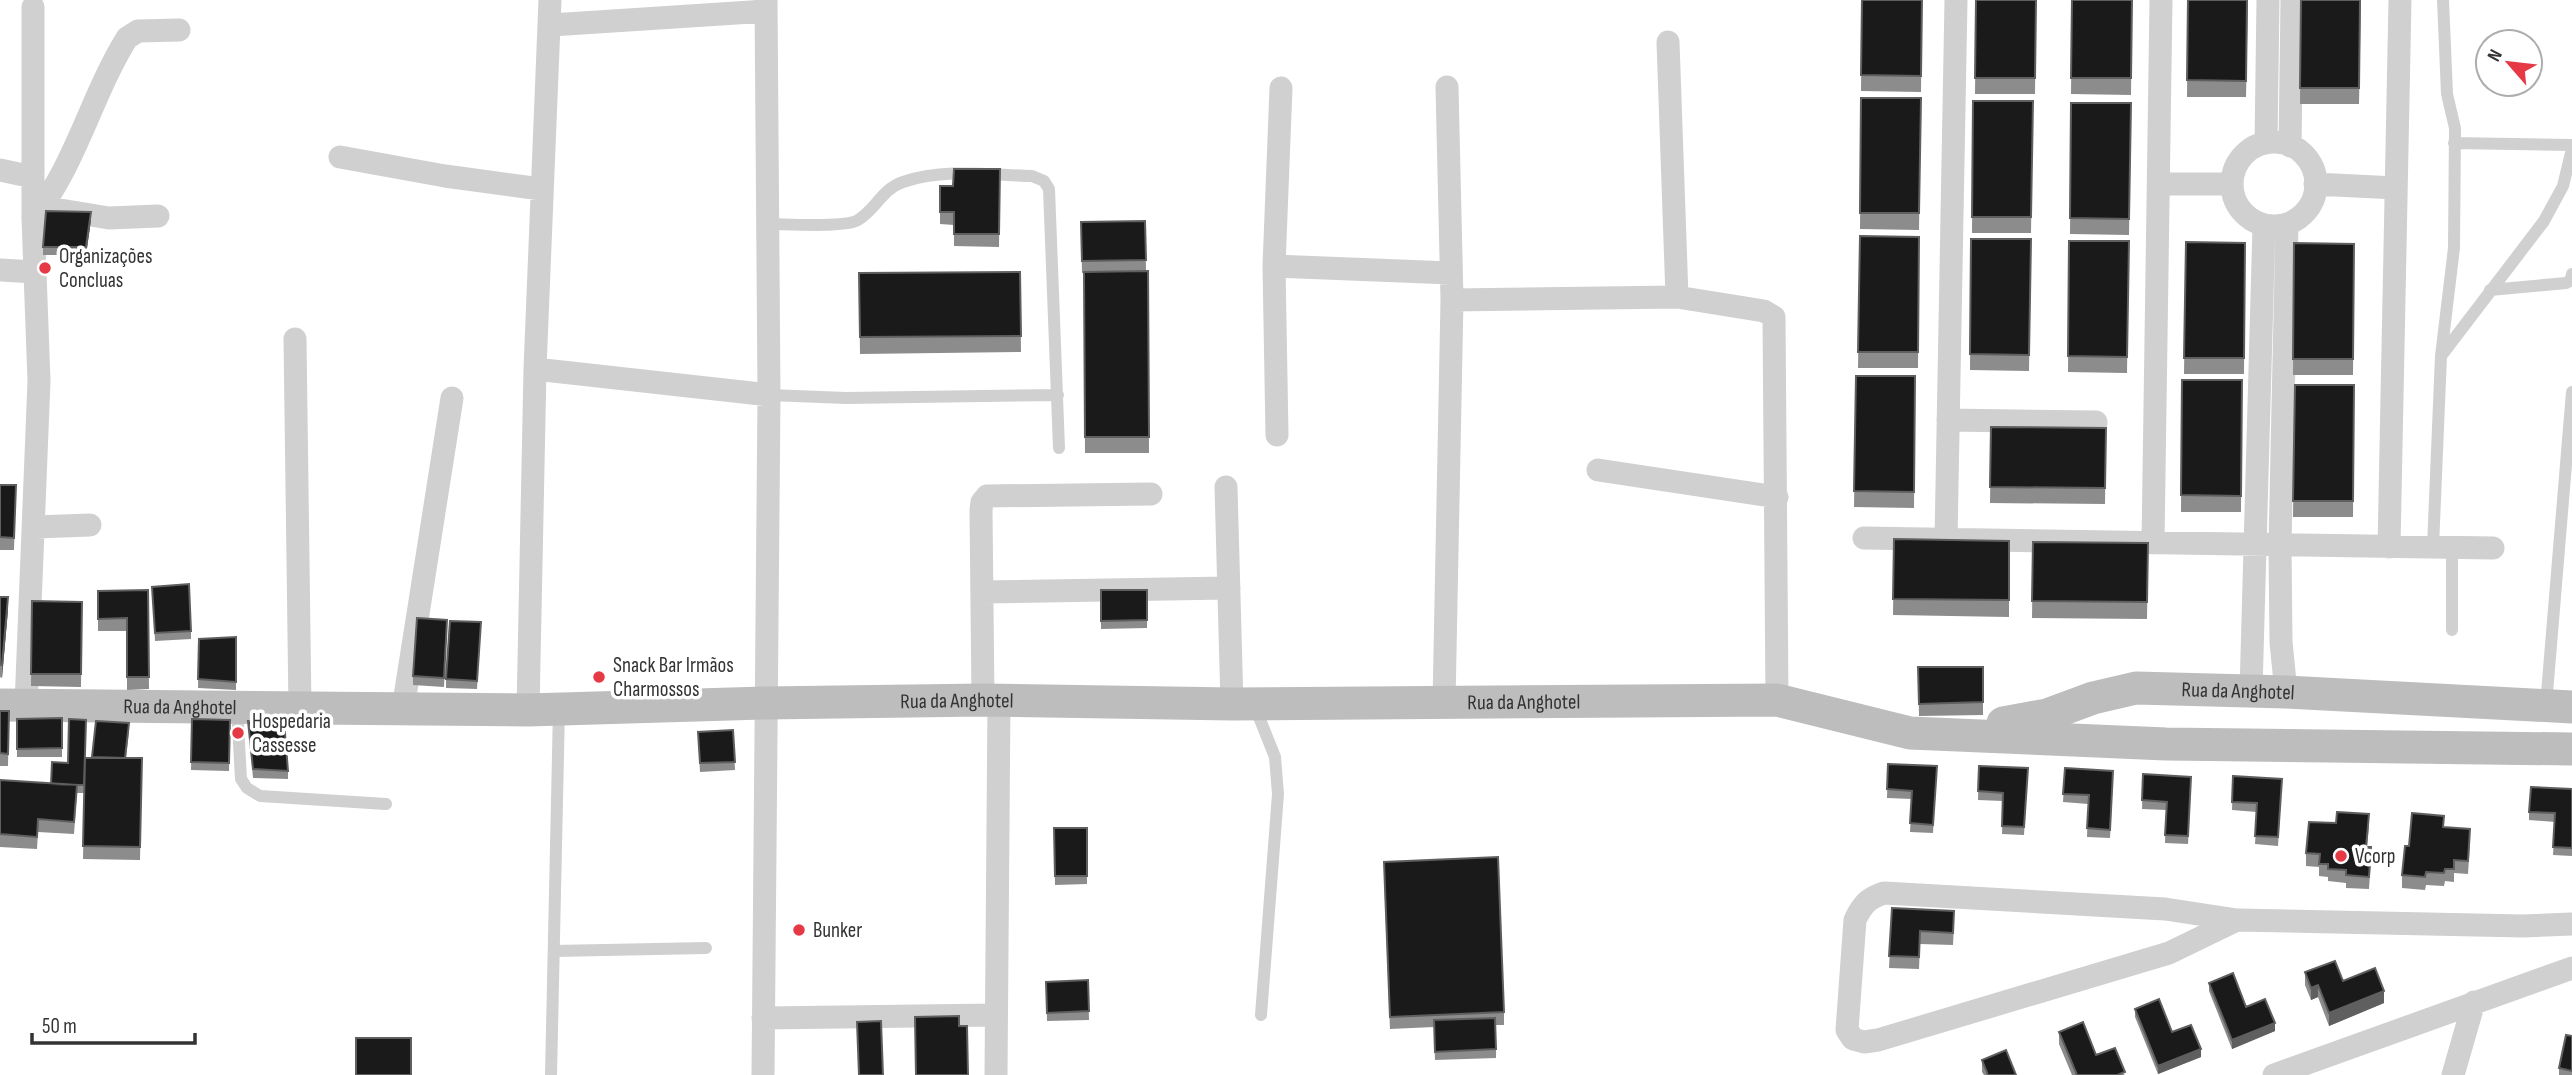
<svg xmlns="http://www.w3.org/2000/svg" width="2572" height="1075" viewBox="0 0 2572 1075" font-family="'Sofia Sans Condensed',sans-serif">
<rect width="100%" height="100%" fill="#fff"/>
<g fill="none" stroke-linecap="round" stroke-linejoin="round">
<path stroke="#d0d0d0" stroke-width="12" d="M 2454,143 L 2572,145
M 767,224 C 786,224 845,228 858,220 C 876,209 882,189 903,182 C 944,168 990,175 1032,176 L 1044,181 L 1049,189 L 1059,448
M 2490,290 L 2566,283 L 2571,280 L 2572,274
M 2441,356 L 2544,221 L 2563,186 L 2572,149
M 769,395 L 846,398 L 1058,395
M 2433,547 L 2441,356 L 2454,248 L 2455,128 L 2447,94 L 2443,0
M 2452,547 L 2452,630
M 2546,705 L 2572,392
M 237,707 L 241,779 L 247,788 L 260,796 L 386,804
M 1255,707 L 1275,757 L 1278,794 L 1261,1015
M 554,951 L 706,948
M 551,1075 L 559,709"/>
<path stroke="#d0d0d0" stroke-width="23" d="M 551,25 L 766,11
M 1668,42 L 1677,297
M2232 184a42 42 0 1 1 84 0a42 42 0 1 1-84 0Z
M 2266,143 L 2268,0
M 2290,146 L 2292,0
M 340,157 L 445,176 L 541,189
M 0,170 L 33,177
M 2159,184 L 2232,184
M 2315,184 L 2396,188
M 42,207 L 109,218 L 158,216
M 33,218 C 76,165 91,96 127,38 L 138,31 L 179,30
M 1274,266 L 1451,273
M 0,270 L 35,272
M 1452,300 L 1677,297 L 1764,311 L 1774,317 L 1777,700
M 295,339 L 300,708
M 535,369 L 769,395
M 1948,420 L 2096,422
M 1277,435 L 1274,266 L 1281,88
M 1598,470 L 1777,497
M 1226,487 L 1232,704
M 35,527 L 90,525
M 1864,538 L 2493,548
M 1946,540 L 1956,0
M 2153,543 L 2161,0
M 2389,547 L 2400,0
M 982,592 L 1229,588
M 2251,691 L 2264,225
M 2286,692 L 2281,642 L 2280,545 L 2287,224
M 983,700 L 981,510 L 982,502 L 987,496 L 1151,494
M 1444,703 L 1452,300 L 1447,87
M 26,705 L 39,381 L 33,218 L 33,7
M 403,709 L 452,398
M 528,710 L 535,369 L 550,0
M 2237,920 L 2169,953 L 1878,1040 L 1864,1042 L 1853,1039 L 1847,1030 L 1855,920 C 1862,905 1868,898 1884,893 L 2165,909 L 2237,920 L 2523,926 L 2572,924
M 763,1018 L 995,1015
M 763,1075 L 769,395 L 766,0
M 996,1075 L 999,700
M 2274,1075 L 2572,968
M 2453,1075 L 2474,1002"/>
<g stroke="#bdbdbd" stroke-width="33">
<path id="s1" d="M 0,705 L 528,710 L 765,703 L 983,700 L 1232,704 L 1777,700 L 1910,733 L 2166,744 L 2572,749"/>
<path id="s2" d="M 2003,723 L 2047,715 L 2093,698 L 2136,688 L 2286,692 L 2572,707"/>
</g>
</g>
<path fill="#8c8c8c" d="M 1862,0 L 1922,0 L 1921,92 L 1861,91 Z
M 1976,0 L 2036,0 L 2035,94 L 1975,94 Z
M 2072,0 L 2132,0 L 2131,95 L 2071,94 Z
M 2188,0 L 2248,0 L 2246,97 L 2187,97 Z
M 2301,0 L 2361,0 L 2359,104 L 2300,104 Z
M 1861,98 L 1921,98 L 1919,230 L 1860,229 Z
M 1973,101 L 2033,101 L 2031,233 L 1972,233 Z
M 2071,103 L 2131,103 L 2129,235 L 2070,234 Z
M 1000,169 L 999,247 L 954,246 L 954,225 L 940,224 L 940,186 L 953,186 Z
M 91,220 L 86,255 L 43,255 L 43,247 Z
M 1145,221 L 1146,271 L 1148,271 L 1149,453 L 1085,453 L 1084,273 L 1082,273 L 1081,222 Z
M 1860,236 L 1919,237 L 1918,368 L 1858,368 Z
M 1971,239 L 2031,239 L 2029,371 L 1970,370 Z
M 2069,241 L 2129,241 L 2127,373 L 2068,372 Z
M 2186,242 L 2245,243 L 2244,374 L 2184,374 Z
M 2294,243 L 2354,244 L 2353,375 L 2293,375 Z
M 1020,272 L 1021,352 L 860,354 L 859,273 Z
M 1856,376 L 1915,376 L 1914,508 L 1854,507 Z
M 2182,380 L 2242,380 L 2241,512 L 2181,512 Z
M 2295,385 L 2354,385 L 2353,517 L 2293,517 Z
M 1991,427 L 2106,428 L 2105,504 L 1990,503 Z
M 0,485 L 16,485 L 14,550 L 0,550 Z
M 1894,539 L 2009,541 L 2009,617 L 1893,615 Z
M 2033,542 L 2148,543 L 2147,619 L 2032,618 Z
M 152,587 L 191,631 L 191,639 L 155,641 Z
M 148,590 L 149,689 L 127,690 L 127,631 L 98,631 L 98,591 Z
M 1101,590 L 1147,590 L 1147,628 L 1101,629 Z
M 0,597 L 8,610 L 2,678 L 0,677 Z
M 32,601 L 82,602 L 81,687 L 31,686 Z
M 481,622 L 477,689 L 446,688 L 446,679 Z
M 447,628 L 444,687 L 413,685 L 413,676 Z
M 236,637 L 236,690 L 198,688 L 199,639 Z
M 1918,667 L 1983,667 L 1983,715 L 1919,716 Z
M 0,711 L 9,711 L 8,766 L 0,766 Z
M 62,718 L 62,757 L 17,757 L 17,719 Z
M 192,719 L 230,720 L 229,771 L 191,770 Z
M 86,720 L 84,793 L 77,793 L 74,834 L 38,832 L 37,849 L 0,847 L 0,780 L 51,784 L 68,763 Z
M 248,721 L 288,771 L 288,779 L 253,778 Z
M 733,730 L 735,770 L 700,772 L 698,732 Z
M 129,731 L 126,758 L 142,758 L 140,860 L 83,859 L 85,758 L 92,758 Z
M 1888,764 L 1937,766 L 1933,833 L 1910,832 L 1912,799 L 1887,798 Z
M 1979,766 L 2028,768 L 2024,835 L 2002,834 L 2003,801 L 1978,800 Z
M 2065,768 L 2113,779 L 2110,838 L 2087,837 L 2088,804 L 2063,802 Z
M 2143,774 L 2191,785 L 2188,844 L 2165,843 L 2166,810 L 2142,809 Z
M 2233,776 L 2282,779 L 2278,846 L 2255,844 L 2257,812 L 2232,810 Z
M 2572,789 L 2572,856 L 2553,855 L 2555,822 L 2529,820 L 2529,812 Z
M 2369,826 L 2367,847 L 2371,859 L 2369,889 L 2346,888 L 2346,883 L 2328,881 L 2328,877 L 2319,876 L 2319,867 L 2306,866 L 2306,853 Z
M 2444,827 L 2470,842 L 2468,874 L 2454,873 L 2454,882 L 2445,881 L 2444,886 L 2426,885 L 2425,890 L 2402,888 L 2402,875 L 2409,846 Z
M 1054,828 L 1087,828 L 1087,884 L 1055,885 Z
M 1384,875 L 1504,1012 L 1504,1025 L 1496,1025 L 1496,1058 L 1435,1060 L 1434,1027 L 1390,1029 Z
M 1892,908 L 1954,923 L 1953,945 L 1920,944 L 1919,969 L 1889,968 Z
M 2305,972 L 2343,981 L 2384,1003 L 2329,1026 L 2318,997 L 2311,1000 L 2305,985 Z
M 1088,980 L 1089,1020 L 1047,1021 L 1046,982 Z
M 2209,983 L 2246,1007 L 2275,1031 L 2232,1049 L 2209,991 Z
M 2135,1009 L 2172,1032 L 2201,1057 L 2158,1074 L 2135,1017 Z
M 2059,1032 L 2096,1055 L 2125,1075 L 2072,1075 L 2059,1044 Z
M 2572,1036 L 2572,1075 L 2559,1075 L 2559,1068 Z
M 1982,1060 L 2016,1075 L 1984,1075 L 1982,1072 Z"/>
<path fill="#5f5f5f" d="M 91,212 L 91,220 L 86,255 L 86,247 Z
M 8,597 L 8,610 L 2,678 L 2,665 Z
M 2318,985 L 2318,997 L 2311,1000 L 2311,988 Z
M 2384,991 L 2384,1003 L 2329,1026 L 2329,1013 Z
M 2275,1023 L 2275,1031 L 2232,1049 L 2232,1040 Z
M 2201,1049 L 2201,1057 L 2158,1074 L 2158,1066 Z"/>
<path fill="#1a1a1a" stroke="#5f5f5f" stroke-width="2" d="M 1862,0 L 1922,0 L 1921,76 L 1861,75 Z
M 1976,0 L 2036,0 L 2035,78 L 1975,78 Z
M 2072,0 L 2132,0 L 2131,78 L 2071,78 Z
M 2188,0 L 2247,0 L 2246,81 L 2187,80 Z
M 2301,0 L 2360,0 L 2359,88 L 2300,88 Z
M 1861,98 L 1921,98 L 1919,213 L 1860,213 Z
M 1973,101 L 2033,101 L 2031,217 L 1972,217 Z
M 2071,103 L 2131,103 L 2129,219 L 2070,218 Z
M 954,169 L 1000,169 L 999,234 L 954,234 L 954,212 L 940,212 L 940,186 L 953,186 Z
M 46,211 L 91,212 L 86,247 L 43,247 Z
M 1145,221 L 1146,260 L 1082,261 L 1081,222 Z
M 1860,236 L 1919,237 L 1918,352 L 1858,352 Z
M 1971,239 L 2031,239 L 2029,355 L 1970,354 Z
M 2069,241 L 2129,241 L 2127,357 L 2068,356 Z
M 2186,242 L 2245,243 L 2244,358 L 2184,358 Z
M 2294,243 L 2354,244 L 2353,359 L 2293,359 Z
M 1148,271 L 1149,437 L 1085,437 L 1084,272 Z
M 1020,272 L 1021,336 L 860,337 L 859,273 Z
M 1856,376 L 1915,376 L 1914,492 L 1854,491 Z
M 2182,380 L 2242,380 L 2241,496 L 2181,495 Z
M 2295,385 L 2354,385 L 2353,501 L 2293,501 Z
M 1991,427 L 2106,428 L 2105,488 L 1990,487 Z
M 0,485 L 16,485 L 14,538 L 0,537 Z
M 1894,539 L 2009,541 L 2009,600 L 1893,599 Z
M 2033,542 L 2148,543 L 2147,602 L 2032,601 Z
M 189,584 L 191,631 L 155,633 L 152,587 Z
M 148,590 L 149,677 L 127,677 L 127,618 L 98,619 L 98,591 Z
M 1101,590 L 1147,590 L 1147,620 L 1101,621 Z
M 0,597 L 8,597 L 2,665 L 0,665 Z
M 32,601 L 82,602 L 81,674 L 31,674 Z
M 417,618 L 447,620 L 444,678 L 413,676 Z
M 450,621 L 481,622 L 477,681 L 446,679 Z
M 236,637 L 236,682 L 198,679 L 199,639 Z
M 1918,667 L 1983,667 L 1983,702 L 1919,704 Z
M 0,711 L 9,711 L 8,754 L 0,753 Z
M 62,718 L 62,748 L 17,749 L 17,719 Z
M 69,719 L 86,720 L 84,785 L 51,784 L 52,762 L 68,763 Z
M 192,719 L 230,720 L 229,763 L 191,762 Z
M 96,721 L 129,723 L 125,758 L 92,757 Z
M 248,721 L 284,721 L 288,771 L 253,769 Z
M 733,730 L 735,762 L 700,763 L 698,732 Z
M 85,758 L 142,758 L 140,847 L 83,846 Z
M 1888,764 L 1937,766 L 1933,825 L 1910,823 L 1912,791 L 1887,789 Z
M 1979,766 L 2028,768 L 2024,827 L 2002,826 L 2003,793 L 1978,791 Z
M 2065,768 L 2113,771 L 2110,830 L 2087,828 L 2089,795 L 2063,794 Z
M 2143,774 L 2191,777 L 2188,836 L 2165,835 L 2167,802 L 2142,800 Z
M 2233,776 L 2282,779 L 2278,837 L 2255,836 L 2257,803 L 2232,802 Z
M 0,780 L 77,785 L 74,822 L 38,819 L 37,837 L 0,834 Z
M 2531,787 L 2572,789 L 2572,848 L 2553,847 L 2555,813 L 2529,812 Z
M 2337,812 L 2369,814 L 2366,847 L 2371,847 L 2369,877 L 2346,875 L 2346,870 L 2328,869 L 2328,864 L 2319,864 L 2320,854 L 2306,853 L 2309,822 L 2336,823 Z
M 2412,813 L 2444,816 L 2443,827 L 2470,829 L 2468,861 L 2454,860 L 2454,869 L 2445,869 L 2444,873 L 2426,872 L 2425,877 L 2402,875 L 2405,846 L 2409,846 Z
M 1054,828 L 1087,828 L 1087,876 L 1055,876 Z
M 1498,857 L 1504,1012 L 1390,1017 L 1384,862 Z
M 1892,908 L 1954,911 L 1953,933 L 1920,931 L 1919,957 L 1889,956 Z
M 2335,961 L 2343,981 L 2375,968 L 2384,991 L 2329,1013 L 2318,985 L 2311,988 L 2305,972 Z
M 2233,973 L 2246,1007 L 2265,999 L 2275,1023 L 2232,1040 L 2209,983 Z
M 1088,980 L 1089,1011 L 1047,1013 L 1046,982 Z
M 2159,999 L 2172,1032 L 2191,1025 L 2201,1049 L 2158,1066 L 2135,1009 Z
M 959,1016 L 959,1026 L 967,1026 L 968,1075 L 916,1075 L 915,1017 Z
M 1495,1018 L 1496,1049 L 1435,1052 L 1434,1020 Z
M 881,1021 L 883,1075 L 859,1075 L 857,1022 Z
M 2083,1022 L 2096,1055 L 2115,1048 L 2125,1072 L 2117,1075 L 2077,1075 L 2059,1032 Z
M 2566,1035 L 2572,1036 L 2572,1071 L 2559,1068 Z
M 356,1038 L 411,1038 L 411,1075 L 356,1075 Z
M 2006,1050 L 2016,1075 L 1988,1075 L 1982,1060 Z"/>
<g fill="#e63946" stroke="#fff" stroke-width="2.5">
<circle cx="45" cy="268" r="7"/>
<circle cx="599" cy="677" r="7"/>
<circle cx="238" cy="733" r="7"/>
<circle cx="2341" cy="856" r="7"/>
<circle cx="799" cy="930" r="7"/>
</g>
<g text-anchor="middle" stroke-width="7" stroke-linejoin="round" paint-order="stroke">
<g font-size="21" fill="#333" stroke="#fff" text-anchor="start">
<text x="59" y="263">Organizações<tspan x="59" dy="24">Concluas</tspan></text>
<text x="613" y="672">Snack Bar Irmãos<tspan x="613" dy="24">Charmossos</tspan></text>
<text x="252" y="728">Hospedaria<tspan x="252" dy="24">Cassesse</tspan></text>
<text x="2355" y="863">Vcorp</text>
<text x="813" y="937">Bunker</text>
</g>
<g font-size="21" fill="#333" stroke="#fff">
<text dy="7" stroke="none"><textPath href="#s2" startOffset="240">Rua da Anghotel</textPath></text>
<text dy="7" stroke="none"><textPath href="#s1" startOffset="957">Rua da Anghotel</textPath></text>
<text dy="7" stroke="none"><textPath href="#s1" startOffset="1524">Rua da Anghotel</textPath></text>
<text dy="7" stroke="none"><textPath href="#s1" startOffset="180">Rua da Anghotel</textPath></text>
</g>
</g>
<g transform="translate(2509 63) rotate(298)"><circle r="33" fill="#ffffff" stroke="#adadad" stroke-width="2"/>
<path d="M0-5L12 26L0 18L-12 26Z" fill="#e63946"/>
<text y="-10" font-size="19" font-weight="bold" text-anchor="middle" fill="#333333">N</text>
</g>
<path d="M32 1033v10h163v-10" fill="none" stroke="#333333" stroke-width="3.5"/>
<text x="42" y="1033" font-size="21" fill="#333333" stroke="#ffffff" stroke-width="5" paint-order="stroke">50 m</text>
</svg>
